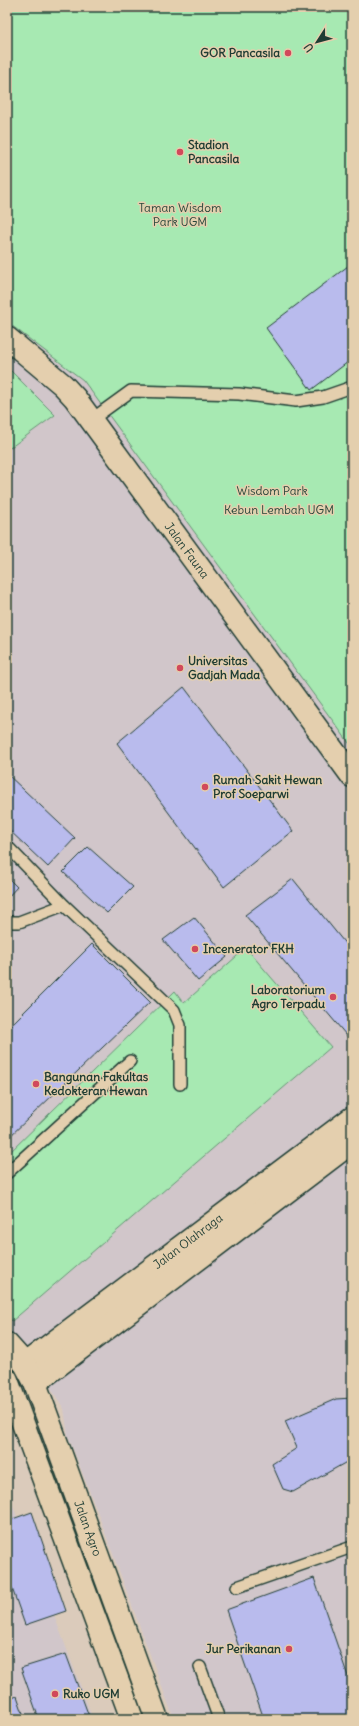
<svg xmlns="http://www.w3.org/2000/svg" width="359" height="1726" viewBox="0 0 359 1726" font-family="Delius,sans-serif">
<rect width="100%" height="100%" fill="#dbcbbb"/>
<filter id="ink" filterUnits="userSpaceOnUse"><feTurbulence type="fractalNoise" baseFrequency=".025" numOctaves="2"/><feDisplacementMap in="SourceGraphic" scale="8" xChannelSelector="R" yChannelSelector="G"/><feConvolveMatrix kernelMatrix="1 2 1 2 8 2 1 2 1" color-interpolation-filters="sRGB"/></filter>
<g filter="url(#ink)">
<path fill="#d1c6ca" d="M 7,7 L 352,7 L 352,1719 L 174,1719 L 94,1503 L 68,1436 L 64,1409 L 22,1343 L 7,1329 Z
M 7,1490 L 93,1719 L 7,1719 Z"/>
<path fill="#a7e9b2" stroke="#639373" d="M 7,7 L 352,7 L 352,747 L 83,380 L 7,322 Z
M 7,367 L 55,415 L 7,450 Z
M 246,948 L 331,1047 L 12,1321 L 7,1315 L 7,1155 L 175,991 L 184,1003 Z"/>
<path fill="#b9bbed" stroke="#1f3d34" d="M 352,263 L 352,359 L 311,390 L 266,328 Z
M 184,687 L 293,831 L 224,887 L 117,743 Z
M 7,774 L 75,838 L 48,867 L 7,828 Z
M 88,847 L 133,887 L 107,913 L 63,872 Z
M 7,877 L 17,887 L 7,898 Z
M 293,879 L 352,952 L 352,1042 L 245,915 Z
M 194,917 L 227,957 L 198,981 L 163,940 Z
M 92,944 L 150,1002 L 7,1139 L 7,1029 Z
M 352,1398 L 352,1459 L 293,1492 L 283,1489 L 272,1464 L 297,1448 L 285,1421 L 336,1399 Z
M 32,1512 L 66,1611 L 25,1625 L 7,1574 L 7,1521 Z
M 314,1578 L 352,1688 L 352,1719 L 264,1719 L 226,1610 Z
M 66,1654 L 90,1719 L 39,1719 L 21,1668 Z
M 17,1696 L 25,1719 L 7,1719 L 7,1700 Z"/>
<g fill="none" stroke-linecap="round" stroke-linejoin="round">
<g stroke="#1f3d34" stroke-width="14">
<path id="service" d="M 91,420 L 131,391 L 239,394 L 296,401 L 323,397 L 352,387
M 7,846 L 64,905 L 174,1010 L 180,1025 L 180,1084
M 7,922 L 19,922 L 64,905
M 7,1173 L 130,1061
M 237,1587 L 352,1547
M 200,1667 L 219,1719"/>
</g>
<g stroke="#1f3d34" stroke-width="25">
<g id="minor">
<path id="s1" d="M 7,338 L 63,385 L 75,398 L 352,776"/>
<path id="s2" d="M 25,1364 L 352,1118"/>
<path d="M 35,1383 L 352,1142"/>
</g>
</g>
<g stroke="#1f3d34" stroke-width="25">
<g id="secondary">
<path id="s3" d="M 7,1344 L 25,1364 L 35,1383 L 157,1719"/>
<path d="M 7,1380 L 132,1719"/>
</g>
</g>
<use href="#service" stroke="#e4cfae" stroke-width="11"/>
<use href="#minor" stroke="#e4cfae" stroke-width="22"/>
<use href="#secondary" stroke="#e4cfae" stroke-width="22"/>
</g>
</g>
<g fill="#d1495b" stroke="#e4cfae" stroke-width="1.5">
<circle cx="288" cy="53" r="4"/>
<circle cx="180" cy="152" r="4"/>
<circle cx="180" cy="668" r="4"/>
<circle cx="205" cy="787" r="4"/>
<circle cx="195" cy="949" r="4"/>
<circle cx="333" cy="997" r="4"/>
<circle cx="36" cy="1084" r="4"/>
<circle cx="289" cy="1649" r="4"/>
<circle cx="55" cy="1694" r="4"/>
</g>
<g text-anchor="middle" stroke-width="3" stroke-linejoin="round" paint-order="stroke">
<g font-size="12" font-weight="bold" fill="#1f3d34" stroke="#e4cfae" text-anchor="start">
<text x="280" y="57" text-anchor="end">GOR Pancasila</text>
<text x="188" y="149">Stadion<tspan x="188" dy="14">Pancasila</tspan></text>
<text x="188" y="665">Universitas<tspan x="188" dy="14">Gadjah Mada</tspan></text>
<text x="213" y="784">Rumah Sakit Hewan<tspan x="213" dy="14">Prof Soeparwi</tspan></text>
<text x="203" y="953">Incenerator FKH</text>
<text x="325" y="994" text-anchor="end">Laboratorium<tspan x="325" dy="14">Agro Terpadu</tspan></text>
<text x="44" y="1081">Bangunan Fakultas<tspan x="44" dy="14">Kedokteran Hewan</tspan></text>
<text x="281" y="1653" text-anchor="end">Jur Perikanan</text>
<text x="63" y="1698">Ruko UGM</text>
</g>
<g font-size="12" fill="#26463a" stroke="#e4cfae">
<text x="180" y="212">Taman Wisdom<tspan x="180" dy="14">Park UGM</tspan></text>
<text x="272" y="495">Wisdom Park</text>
<text x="279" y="514">Kebun Lembah UGM</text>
</g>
<g font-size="12" fill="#1f3d34" stroke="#e4cfae">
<text dy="4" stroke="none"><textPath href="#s1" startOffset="280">Jalan Fauna</textPath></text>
<text dy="4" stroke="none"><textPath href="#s2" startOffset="204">Jalan Olahraga</textPath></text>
<text dy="4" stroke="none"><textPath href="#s3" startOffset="203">Jalan Agro</textPath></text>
</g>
</g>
<rect width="359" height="1726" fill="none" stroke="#e4cfae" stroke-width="24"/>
<rect x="12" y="12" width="335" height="1702" fill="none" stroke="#1f3d34" stroke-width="1.5" filter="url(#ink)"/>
<g transform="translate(317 42) rotate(234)" stroke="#e4cfae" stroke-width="3" paint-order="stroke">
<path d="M0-3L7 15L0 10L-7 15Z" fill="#1f3d34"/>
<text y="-6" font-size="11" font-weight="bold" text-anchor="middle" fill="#1f3d34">U</text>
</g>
</svg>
